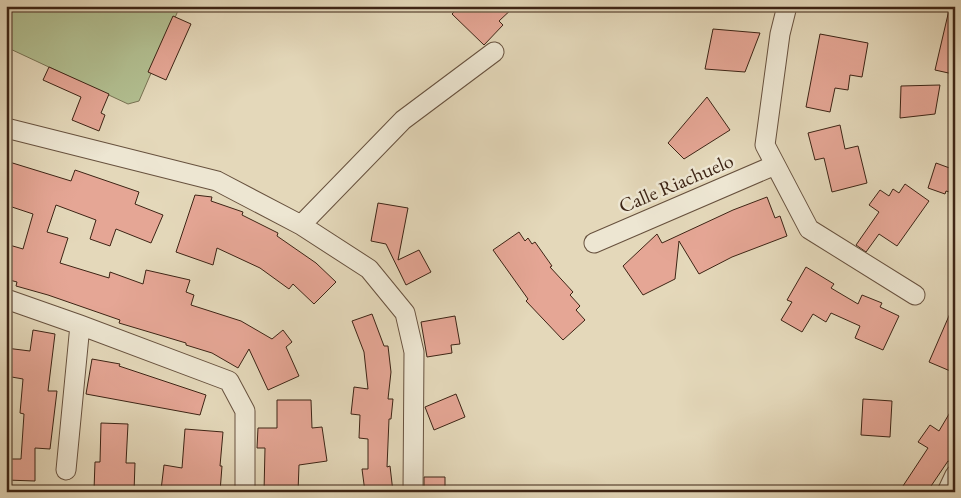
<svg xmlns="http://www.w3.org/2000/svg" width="961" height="498" viewBox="0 0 961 498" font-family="'EB Garamond',serif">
<rect width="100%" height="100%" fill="#e4d8ba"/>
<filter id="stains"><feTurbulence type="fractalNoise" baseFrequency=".004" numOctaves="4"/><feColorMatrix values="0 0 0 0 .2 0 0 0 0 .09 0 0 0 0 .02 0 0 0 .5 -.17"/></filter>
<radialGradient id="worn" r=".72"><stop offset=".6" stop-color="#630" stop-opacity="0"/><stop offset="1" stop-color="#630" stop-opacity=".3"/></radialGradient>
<path fill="#b2bf91" stroke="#787253" d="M 6,6 L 180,6 L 139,101 L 128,104 L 6,47 Z"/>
<path fill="#e5a695" stroke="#3d2415" d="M 460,6 L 515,6 L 499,21 L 503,25 L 484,45 L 452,14 Z
M 949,10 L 955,11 L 955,67 L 953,74 L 935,70 Z
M 173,16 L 191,24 L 166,80 L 148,72 Z
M 713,29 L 760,33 L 745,72 L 705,69 Z
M 820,34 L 868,43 L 862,77 L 850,75 L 848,90 L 835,88 L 830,112 L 806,107 Z
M 49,67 L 109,94 L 101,113 L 105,115 L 99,131 L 72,120 L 81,97 L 43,80 Z
M 940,85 L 935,114 L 900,118 L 901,86 Z
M 707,97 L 730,130 L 684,159 L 668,143 Z
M 840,125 L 845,149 L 858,146 L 867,183 L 832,192 L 824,158 L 815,160 L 808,133 Z
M 6,161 L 71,181 L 75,170 L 139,192 L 135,204 L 163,215 L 151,243 L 116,229 L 110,246 L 90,239 L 96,220 L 56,205 L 47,232 L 68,238 L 60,263 L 109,278 L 110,272 L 143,284 L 146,270 L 190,280 L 186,292 L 194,295 L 191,305 L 241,321 L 272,339 L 283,330 L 292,342 L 286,347 L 299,376 L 268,390 L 249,349 L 238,368 L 212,353 L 186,345 L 186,343 L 119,323 L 120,320 L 48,295 L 16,286 L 17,282 L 6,279 L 6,244 L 23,249 L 33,214 L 6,205 Z
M 936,163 L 955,170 L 955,194 L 946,191 L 945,194 L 928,188 Z
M 905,184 L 929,201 L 897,246 L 879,234 L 866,252 L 856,245 L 879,212 L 869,205 L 880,190 L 889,196 L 893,189 L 899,193 Z
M 195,195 L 212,197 L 211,201 L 243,212 L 242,215 L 278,233 L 277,236 L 316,263 L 336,282 L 314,304 L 293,284 L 289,289 L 260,268 L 217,248 L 213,265 L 176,252 Z
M 767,197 L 775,218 L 780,216 L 787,236 L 732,257 L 699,274 L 679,241 L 675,279 L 643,295 L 623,266 L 657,234 L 662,243 L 733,210 Z
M 378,203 L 408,208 L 398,260 L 419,250 L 431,272 L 406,285 L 386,244 L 371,241 Z
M 519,232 L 525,241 L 528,238 L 532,244 L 535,242 L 552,266 L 550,267 L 573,292 L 570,295 L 580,306 L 576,310 L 585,320 L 563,340 L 526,301 L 528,299 L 493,250 Z
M 806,267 L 834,284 L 831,288 L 858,304 L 862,295 L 882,303 L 880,307 L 899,316 L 883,350 L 855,338 L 860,326 L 831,313 L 826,322 L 813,314 L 802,332 L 781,320 L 792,302 L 787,300 Z
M 955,302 L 955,373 L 929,362 Z
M 372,314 L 384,346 L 388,346 L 391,372 L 388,399 L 393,399 L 391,419 L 389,419 L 387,467 L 390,466 L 393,492 L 365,492 L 362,469 L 368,469 L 368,439 L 359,438 L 360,415 L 351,414 L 354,387 L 368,389 L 364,352 L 352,321 Z
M 455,316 L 460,344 L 451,345 L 452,353 L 427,357 L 421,322 Z
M 33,330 L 55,334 L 48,391 L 57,391 L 50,449 L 35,448 L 35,481 L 6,480 L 6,459 L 21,459 L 24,414 L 20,413 L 23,379 L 6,376 L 6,348 L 30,351 Z
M 92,359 L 120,364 L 119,366 L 206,395 L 200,415 L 86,394 Z
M 456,394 L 465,417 L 434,430 L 425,407 Z
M 863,399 L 892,401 L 890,437 L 861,435 Z
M 277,400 L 311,400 L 312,428 L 322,427 L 327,461 L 299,465 L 298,492 L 264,492 L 265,448 L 257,448 L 258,428 L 277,428 Z
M 955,404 L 955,464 L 948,461 L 927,492 L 899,492 L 928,448 L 918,442 L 930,425 L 939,431 Z
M 101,423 L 128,424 L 126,463 L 135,463 L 134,492 L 94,490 L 95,462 L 100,462 Z
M 185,429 L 223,432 L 220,466 L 222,466 L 220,492 L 180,492 L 161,490 L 164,465 L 182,468 Z
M 424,477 L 445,477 L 445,492 L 424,492 Z"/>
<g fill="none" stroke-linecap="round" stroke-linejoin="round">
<g stroke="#67513e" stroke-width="21">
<path id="minor" d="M 787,6 L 780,34 L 765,145 L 809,229 L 915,295
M 6,128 L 217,181 L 301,225 L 369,269 L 405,313 L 414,352 L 413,492
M 301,225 L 403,120 L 494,52
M 594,243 L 775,165
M 6,299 L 80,325 L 229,381 L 245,411 L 245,490
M 66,470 L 80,325
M 947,492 L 955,475"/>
</g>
<use href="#minor" stroke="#ede6d2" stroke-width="19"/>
</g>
<g text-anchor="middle" stroke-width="5" stroke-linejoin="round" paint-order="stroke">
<g font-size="20" fill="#3d2415" stroke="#ede6d2">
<text transform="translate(676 183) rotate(-23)" y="7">Calle Riachuelo</text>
</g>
</g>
<rect width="961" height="498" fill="none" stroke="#e4d8ba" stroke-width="25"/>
<rect x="8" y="8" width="946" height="483" fill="none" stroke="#3d2415" stroke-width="2.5"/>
<rect x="12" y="12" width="936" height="473" fill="none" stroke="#3d2415"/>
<rect width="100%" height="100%" filter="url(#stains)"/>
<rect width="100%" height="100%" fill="url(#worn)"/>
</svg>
